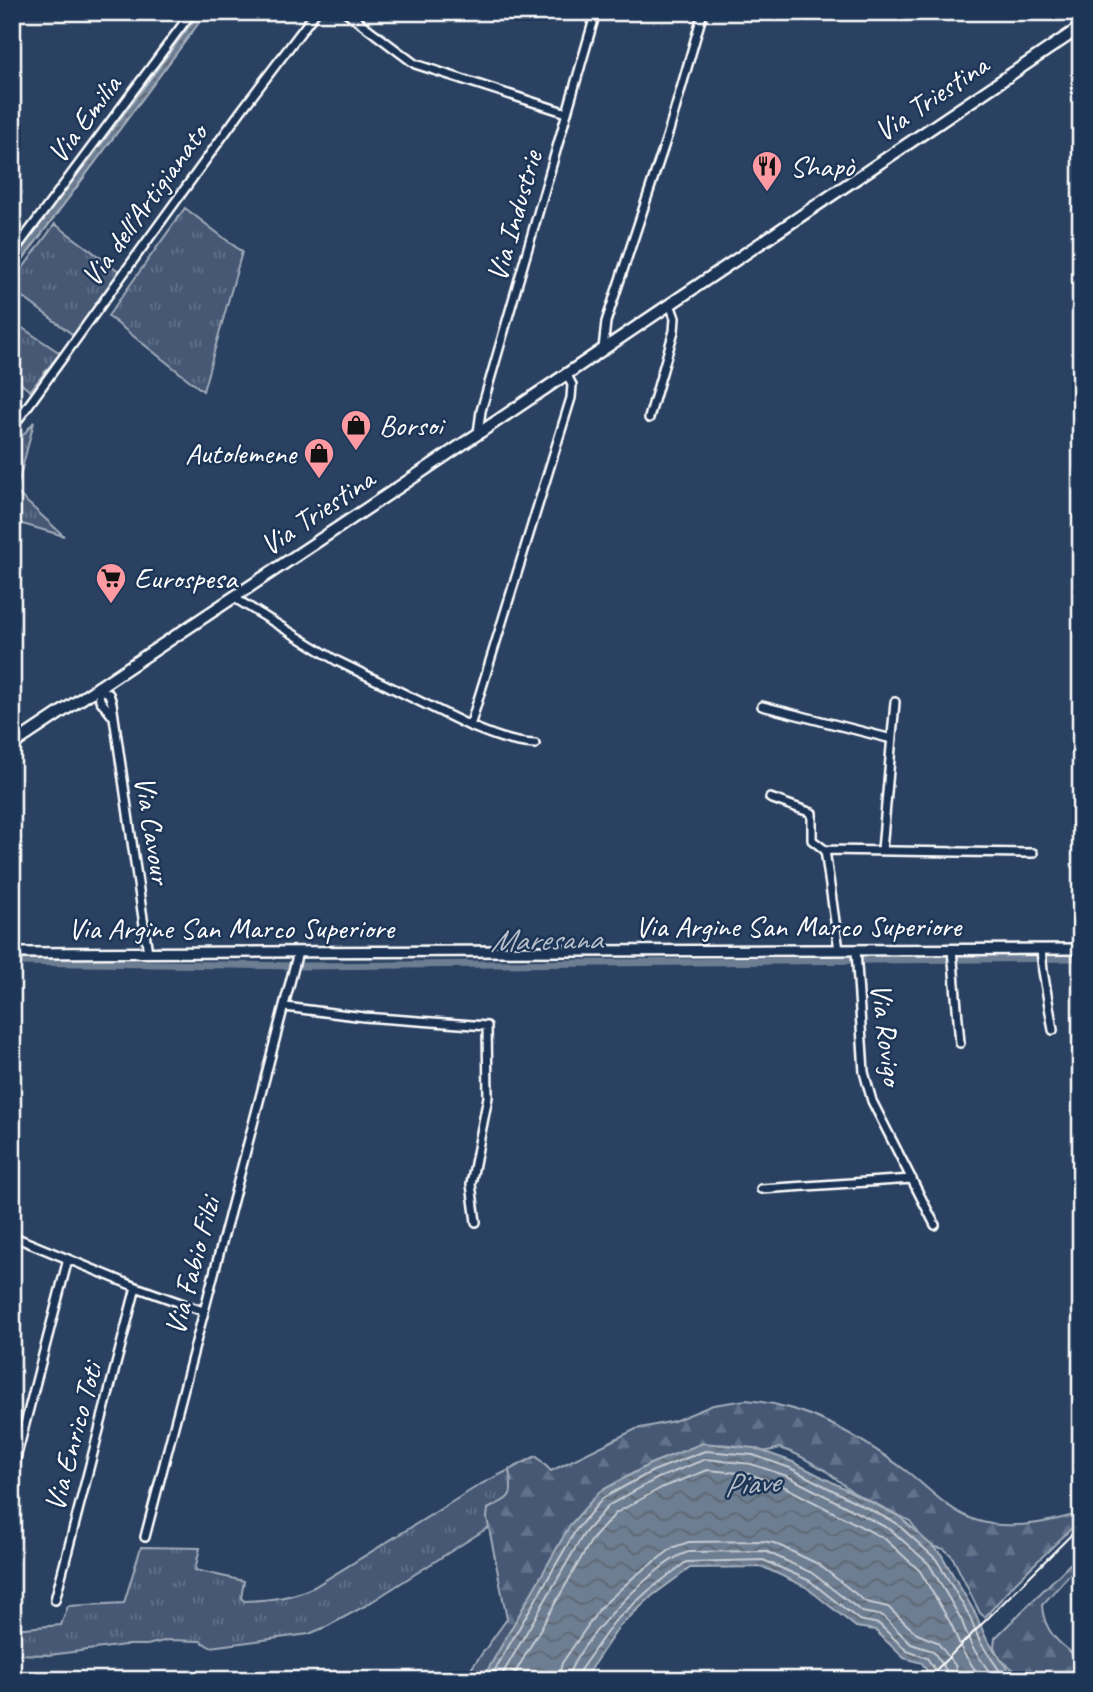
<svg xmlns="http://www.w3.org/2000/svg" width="1093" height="1692" viewBox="0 0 1093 1692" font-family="Caveat,sans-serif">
<defs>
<pattern id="grass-tufts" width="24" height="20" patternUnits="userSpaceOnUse" patternTransform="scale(1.75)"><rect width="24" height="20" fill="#465975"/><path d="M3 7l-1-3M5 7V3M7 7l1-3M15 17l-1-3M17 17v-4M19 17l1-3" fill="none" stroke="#62728a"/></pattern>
<pattern id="forest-firs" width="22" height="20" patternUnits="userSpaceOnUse" patternTransform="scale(1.75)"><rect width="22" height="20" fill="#465975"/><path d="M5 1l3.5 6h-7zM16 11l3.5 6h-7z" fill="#62728a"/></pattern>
<pattern id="water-waves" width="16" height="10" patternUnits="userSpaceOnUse" patternTransform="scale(1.75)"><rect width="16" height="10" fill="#6d7d92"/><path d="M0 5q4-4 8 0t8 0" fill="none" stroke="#5e6772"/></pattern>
</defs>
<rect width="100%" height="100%" fill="#2a4161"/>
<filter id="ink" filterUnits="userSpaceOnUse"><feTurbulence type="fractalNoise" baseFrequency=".0143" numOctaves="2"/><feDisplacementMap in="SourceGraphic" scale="14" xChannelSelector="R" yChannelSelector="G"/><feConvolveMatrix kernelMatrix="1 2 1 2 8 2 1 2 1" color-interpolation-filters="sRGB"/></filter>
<g filter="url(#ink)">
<path fill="url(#grass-tufts)" stroke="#a2acba" stroke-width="2" d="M 185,208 L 242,252 L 203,391 L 108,316 Z
M 55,224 L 120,272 L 76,337 L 12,289 L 12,283 Z
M 12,321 L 60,353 L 30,391 L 12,376 Z
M 34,422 L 16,492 L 64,536 L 12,521 L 12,448 Z
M 509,1470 C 515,1499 512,1496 488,1509 L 489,1527 L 365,1606 L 328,1626 L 309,1634 L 210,1647 L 200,1641 L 168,1640 L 147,1645 L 125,1645 L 50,1655 L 12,1654 L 12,1629 L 61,1625 L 68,1606 L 124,1603 L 141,1547 L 200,1548 L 195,1570 L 244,1581 L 241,1598 L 244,1601 C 270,1600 291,1598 314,1587 L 481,1484 Z"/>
<path fill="url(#forest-firs)" stroke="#a2acba" stroke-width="2" d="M 746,1400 C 807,1405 857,1435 905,1470 C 928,1487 947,1510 975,1520 C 1004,1530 1041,1524 1070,1516 L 1077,1523 L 1016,1582 L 985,1617 L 980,1613 L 952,1556 L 944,1549 L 927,1545 L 910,1521 L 854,1493 L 825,1470 L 796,1454 L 780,1448 C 755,1455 758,1451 736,1446 C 724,1443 713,1445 701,1447 L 493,1680 L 463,1680 L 507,1619 L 487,1518 L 488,1509 C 512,1496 514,1499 509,1470 L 536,1456 L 551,1471 L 636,1429 L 674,1421 L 713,1405 Z
M 1081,1553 L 1081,1562 L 1042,1605 C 1043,1632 1061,1645 1081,1660 L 1081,1680 L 1026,1680 L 999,1658 L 994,1647 L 995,1638 Z"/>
<path fill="url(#water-waves)" stroke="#a7b1be" stroke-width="2" d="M 200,12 L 207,12 L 12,274 L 12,264 Z
M 703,1443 L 754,1448 L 793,1462 L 900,1517 L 941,1554 L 975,1613 L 986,1638 L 1015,1680 L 933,1680 L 922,1663 L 904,1658 L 875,1630 L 856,1627 L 806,1587 L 763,1567 L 690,1568 L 652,1596 L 619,1627 L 583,1680 L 482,1680 L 570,1525 L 599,1492 L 650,1464 Z"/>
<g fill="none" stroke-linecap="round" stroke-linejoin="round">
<path stroke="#c5cbd3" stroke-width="2" d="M 489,1680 L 576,1530 L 603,1498 L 653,1471 L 705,1451 L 753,1455 L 790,1468 L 896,1523 L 936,1559 L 969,1615 L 980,1642 L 1006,1680
M 499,1680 L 583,1535 L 609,1505 L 656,1479 L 706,1459 L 751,1464 L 787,1476 L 891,1530 L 929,1564 L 961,1619 L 972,1647 L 995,1680
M 511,1680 L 591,1541 L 616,1513 L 661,1488 L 708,1470 L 749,1474 L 783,1486 L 885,1539 L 920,1571 L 951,1624 L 963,1652 L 982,1680
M 558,1680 L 562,1663 L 600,1608 L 635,1576 L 674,1547 L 689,1542 L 762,1541 L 774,1543 L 818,1564 L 866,1602 L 888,1607 L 917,1634 L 937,1642 L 955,1665 L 958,1680
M 568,1680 C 570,1649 659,1558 689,1552 L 765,1551 L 812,1573 L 862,1612 L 883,1616 L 911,1644 L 933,1651 L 946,1670 L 948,1680
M 577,1680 L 578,1673 L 614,1622 L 648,1591 L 686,1562 L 763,1560 L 810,1581 L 859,1620 L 879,1624 L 907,1651 L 927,1658 L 938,1674 L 939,1680"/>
<path stroke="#6d7d92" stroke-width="7" d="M 1073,12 L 1081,16
M 12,263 L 81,171
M 12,962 L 305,966 L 1081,958"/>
<g stroke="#fff" stroke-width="12">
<path id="minor" d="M 346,12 L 415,64 L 567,113
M 12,254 L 192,12
M 603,349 L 606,322 L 668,134 L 703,12
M 649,418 L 674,331 L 675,318 L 670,304
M 12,428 L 241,111 L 316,12
M 478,433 L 481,411 L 596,12
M 233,597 L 337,661 L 470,726 L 571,398 L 572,385 L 566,373
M 98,686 L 109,694 L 112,703 L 148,953
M 98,686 L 100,700 L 111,714
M 762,706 L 892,739
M 470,726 C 492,735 512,743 535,744
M 770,798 L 812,813 L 812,840 L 825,850
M 882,850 L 895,702
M 952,949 L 960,1043
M 1041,949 L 1043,971 L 1053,1030
M 839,950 L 825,850 L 1033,853
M 856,950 L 864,1072 L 872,1101 L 935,1225
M 285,1007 L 364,1017 L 487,1026 L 488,1097 L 471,1184 L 476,1222
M 761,1189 L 912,1179
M 12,1236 L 136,1287 L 203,1311
M 12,1474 L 68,1259
M 145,1537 L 298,952
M 55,1600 L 136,1287"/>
</g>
<g stroke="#fff" stroke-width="14">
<path id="tertiary" d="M 12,953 L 1081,949"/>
</g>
<g stroke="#fff" stroke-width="15">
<path id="secondary" d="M 12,745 L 405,483 L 1081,27"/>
</g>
<use href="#minor" stroke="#1d3557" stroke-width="7"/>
<use href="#tertiary" stroke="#1d3557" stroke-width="9"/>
<use href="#secondary" stroke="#1d3557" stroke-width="10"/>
<path stroke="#fff" stroke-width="2" d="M 926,1680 L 1081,1525"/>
</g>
</g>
<defs>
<g id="restaurant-pin" transform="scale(1.575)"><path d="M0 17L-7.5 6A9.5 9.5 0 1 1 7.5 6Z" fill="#ff9aa2" stroke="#1d3557"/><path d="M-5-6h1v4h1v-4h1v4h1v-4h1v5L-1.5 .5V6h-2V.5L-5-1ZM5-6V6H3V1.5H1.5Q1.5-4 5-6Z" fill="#111"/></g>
<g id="shop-pin" transform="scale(1.575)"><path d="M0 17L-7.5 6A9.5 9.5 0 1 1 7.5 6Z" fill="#ff9aa2" stroke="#1d3557"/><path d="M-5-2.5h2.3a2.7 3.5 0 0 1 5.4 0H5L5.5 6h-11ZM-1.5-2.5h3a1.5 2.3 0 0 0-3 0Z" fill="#111"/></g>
<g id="supermarket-pin" transform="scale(1.575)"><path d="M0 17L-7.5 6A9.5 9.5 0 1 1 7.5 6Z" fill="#ff9aa2" stroke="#1d3557"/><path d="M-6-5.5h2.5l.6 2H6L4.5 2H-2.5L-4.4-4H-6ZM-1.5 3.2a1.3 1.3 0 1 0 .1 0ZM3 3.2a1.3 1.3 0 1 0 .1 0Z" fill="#111"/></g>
</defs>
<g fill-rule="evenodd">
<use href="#restaurant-pin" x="767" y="166"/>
<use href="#shop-pin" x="356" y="425"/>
<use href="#shop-pin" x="319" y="453"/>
<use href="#supermarket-pin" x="111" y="578"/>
</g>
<g text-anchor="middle" stroke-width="5" stroke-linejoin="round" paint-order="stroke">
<g font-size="30" fill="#fff" stroke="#1d3557">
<text transform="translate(931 98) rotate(-34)" y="10">Via Triestina</text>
<text transform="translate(84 119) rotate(-53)" y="10">Via Emilia</text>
<text transform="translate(144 205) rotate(-54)" y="10">Via dell'Artigianato</text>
<text transform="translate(514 216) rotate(-74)" y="10">Via Industrie</text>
<text transform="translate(317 512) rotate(-34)" y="10">Via Triestina</text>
<text transform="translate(153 830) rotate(81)" y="10">Via Cavour</text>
<text x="798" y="936">Via Argine San Marco Superiore</text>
<text x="231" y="938">Via Argine San Marco Superiore</text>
<text transform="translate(887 1034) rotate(83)" y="10">Via Rovigo</text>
<text transform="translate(192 1266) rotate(-75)" y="10">Via Fabio Filzi</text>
<text transform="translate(73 1437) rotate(-75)" y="10">Via Enrico Toti</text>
</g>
<g font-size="30" fill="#fff" stroke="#1d3557" text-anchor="start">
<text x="790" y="176">Shapò</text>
<text x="379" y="435">Borsoi</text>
<text x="296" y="463" text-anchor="end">Autolemene</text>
<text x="134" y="588">Eurospesa</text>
</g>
<g font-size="32" font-style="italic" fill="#b6bec8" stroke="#1d3557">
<text transform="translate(546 939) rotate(-1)" y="11">Maresana</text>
<text transform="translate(751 1483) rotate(-5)" y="11">Piave</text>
</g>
</g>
<rect width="1093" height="1692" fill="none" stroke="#1d3557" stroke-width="42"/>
<rect x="21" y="21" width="1051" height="1650" fill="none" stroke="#fff" stroke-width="2.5" filter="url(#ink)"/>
</svg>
